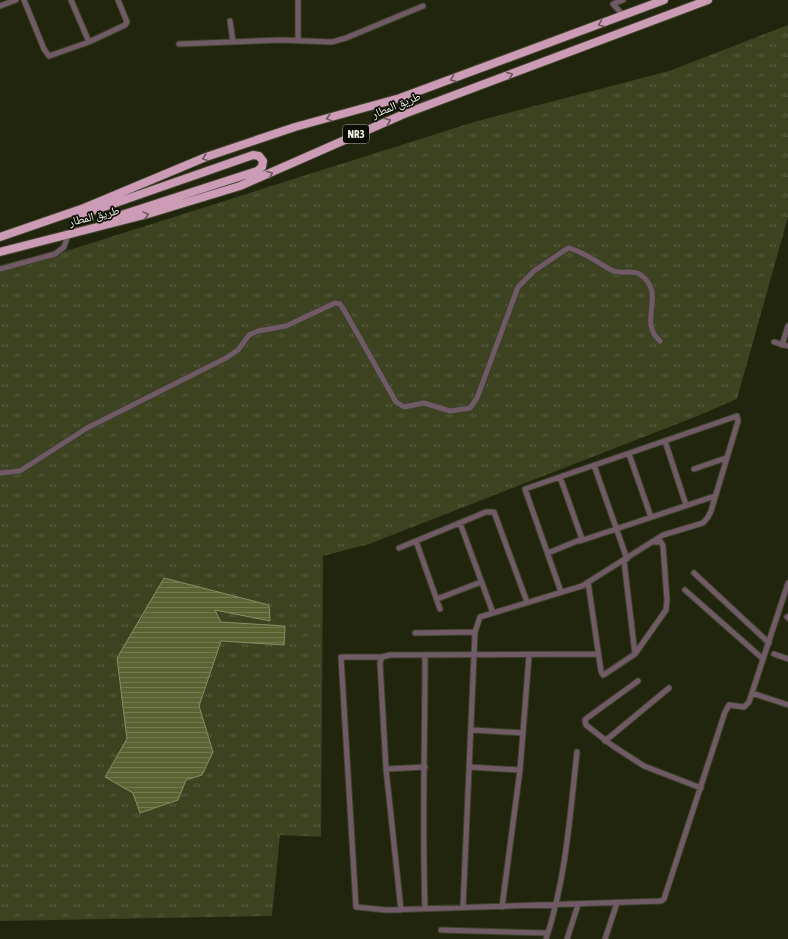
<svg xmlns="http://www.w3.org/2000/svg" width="788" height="939" viewBox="0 0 788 939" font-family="'Asap Condensed','Noto Naskh Arabic',sans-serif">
<defs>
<pattern id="grass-tufts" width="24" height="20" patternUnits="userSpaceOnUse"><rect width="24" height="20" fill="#3d4320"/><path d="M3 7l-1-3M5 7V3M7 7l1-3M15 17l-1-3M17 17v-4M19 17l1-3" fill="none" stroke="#595f40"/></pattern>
<pattern id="water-rules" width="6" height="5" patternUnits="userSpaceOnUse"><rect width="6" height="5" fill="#5b6332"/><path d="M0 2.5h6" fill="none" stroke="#737a50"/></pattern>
</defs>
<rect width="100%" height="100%" fill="#21250d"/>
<path fill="url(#grass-tufts)" d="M 788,25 L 788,217 L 737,399 L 695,417 L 369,544 L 323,556 L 321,837 L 280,835 L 272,916 L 0,921 L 0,272 L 474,122 L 669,71 Z"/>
<path fill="url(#water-rules)" stroke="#888e68" d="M 164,578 L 269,605 L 270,621 L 215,610 L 221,622 L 285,626 L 284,645 L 221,641 L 199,706 L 213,752 L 202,775 L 186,780 L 178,800 L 140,813 L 133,793 L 105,777 L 127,739 L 117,658 Z"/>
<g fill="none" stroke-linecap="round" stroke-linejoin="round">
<g stroke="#3e422b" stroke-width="7">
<path id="minor" d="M 24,0 L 44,49 L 49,56 L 89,42 L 125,25 L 127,22 L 118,0
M 71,0 L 89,42
M 623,0 L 613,4 L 623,15
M 0,6 L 16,0
M 230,21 L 233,42
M 298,40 L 298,0
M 179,44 L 282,40 L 332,42 L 346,38 L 423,6
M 0,269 L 55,254 L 64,247 L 68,235
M 774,342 L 788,346
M 782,345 L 788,326
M 665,441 L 686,505
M 629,454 L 651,517
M 594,465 L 627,559
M 694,469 L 726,458
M 0,473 L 20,471 L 87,428 L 226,358 L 238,350 L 249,335 L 258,331 L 286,326 L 335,303 L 340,304 L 344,310 L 396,402 L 404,407 L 424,403 L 450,411 L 470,408 L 477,398 L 518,287 L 534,271 L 568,248 C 579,249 600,264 611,270 C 620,275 633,269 641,275 C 667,295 637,321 660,341
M 460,523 L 493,613
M 416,541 L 440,609
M 580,541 L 715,496
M 399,548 L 486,512 L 494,512 L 527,602
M 548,553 L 582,539 L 560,477
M 624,561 L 635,654
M 694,573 L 769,643
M 588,582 L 601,671 L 603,675 L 605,674 L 635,654 L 666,610 L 667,600 L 663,546 L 661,542 L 655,542
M 685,590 L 763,659
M 437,599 L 481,582
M 787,617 L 788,618
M 415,633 L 475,632
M 774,654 L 788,659
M 425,656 C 425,740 422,824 425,908
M 382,657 L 341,657 L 356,907 L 386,910 L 661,901 L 664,899 L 725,712 L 729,705 L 744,707 L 749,702 L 788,583
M 638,681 L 587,718 L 585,720 L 586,725 L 613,746 L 644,766 L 701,788
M 752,693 L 788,705
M 472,730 L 523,733
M 605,741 L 669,688
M 469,767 L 520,770
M 386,769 L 425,767
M 463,907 L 475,632 L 480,617 L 582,586 L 663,535 L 703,523 L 708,517 L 711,511 L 738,421 L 737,416 L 525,489 L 561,592
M 502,907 L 520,770 L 529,656
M 401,910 L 386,769 L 380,663 L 382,657 L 390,655 L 598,654
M 441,930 L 548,933
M 546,939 C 566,879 570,815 577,752
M 567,939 L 578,905
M 605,939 L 617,903"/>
</g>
<g stroke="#3e422b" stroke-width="10">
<path id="trunk" d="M 78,216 L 253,155 L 259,156 L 263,161 L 262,167 L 257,171 L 109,219
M 0,237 L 84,208 L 206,157 L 295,127 L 400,98 L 664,0
M 0,252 L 148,214 L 240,186 L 404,114 L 708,0"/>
</g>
<use href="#minor" stroke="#6f5a65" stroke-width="5"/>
<use href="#trunk" stroke="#cc9cb6" stroke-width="8"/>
</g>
<defs><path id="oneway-chevron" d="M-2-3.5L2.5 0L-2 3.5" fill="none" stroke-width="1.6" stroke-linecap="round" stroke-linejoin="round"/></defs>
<g stroke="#6c545d">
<use href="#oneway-chevron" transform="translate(601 24) rotate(159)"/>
<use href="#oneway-chevron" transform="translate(510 75) rotate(-21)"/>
<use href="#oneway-chevron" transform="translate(453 79) rotate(159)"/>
<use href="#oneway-chevron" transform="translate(329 118) rotate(165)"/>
<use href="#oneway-chevron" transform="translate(388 121) rotate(-22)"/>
<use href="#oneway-chevron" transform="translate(205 158) rotate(161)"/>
<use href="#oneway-chevron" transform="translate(270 174) rotate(-23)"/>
<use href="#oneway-chevron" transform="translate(146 215) rotate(-15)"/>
</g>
<g text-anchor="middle" stroke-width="3.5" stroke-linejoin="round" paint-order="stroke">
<rect fill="#0b0d04" stroke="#abaea2" stroke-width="1" x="343" y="125" width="26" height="18" rx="3"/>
<g font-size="11" font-weight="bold" fill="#f0f3e5">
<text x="356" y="138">NR3</text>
</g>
<g font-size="12" fill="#f0f3e5" stroke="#0b0d04">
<text transform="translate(396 105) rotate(-22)" y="4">طريق المطار</text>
<text transform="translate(94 216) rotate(-14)" y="4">طريق المطار</text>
</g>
</g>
</svg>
